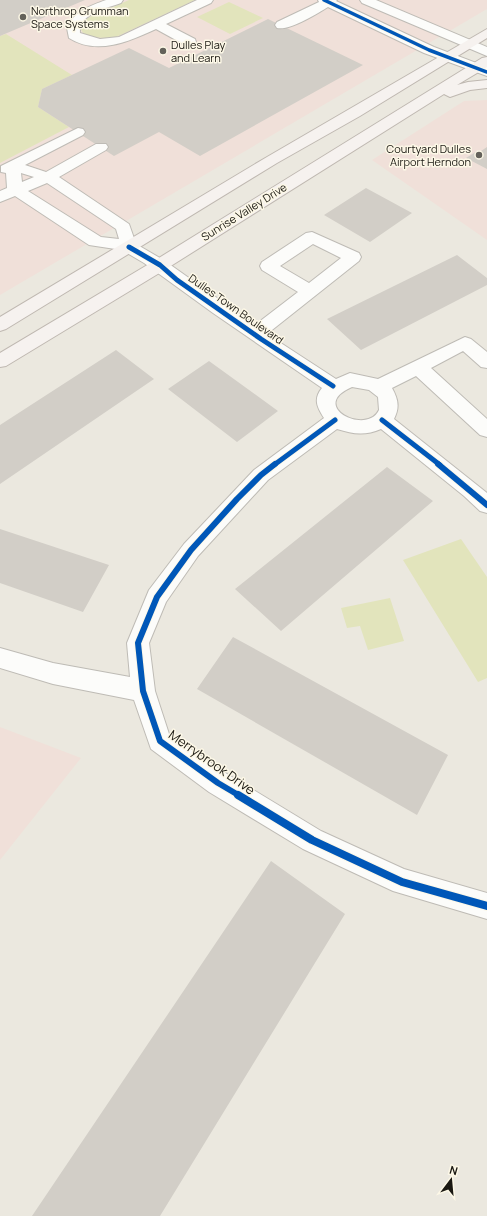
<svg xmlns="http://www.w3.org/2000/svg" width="487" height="1216" viewBox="0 0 487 1216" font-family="Manrope,sans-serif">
<rect width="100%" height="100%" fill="#ebe8df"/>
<path fill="#f0e0d9" d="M 0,0 L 487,0 L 487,9 L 0,295 Z
M 487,100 L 487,240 L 372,160 L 464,101 Z
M 0,727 L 81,758 L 0,860 Z"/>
<path fill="#e2e4bc" d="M 129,0 L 195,0 L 116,37 L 106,38 L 89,37 L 83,33 L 80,28 L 85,19 Z
M 229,2 L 263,18 L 230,34 L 197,17 Z
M 6,34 L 72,75 L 42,89 L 38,107 L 69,127 L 0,163 L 0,36 Z
M 461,539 L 487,577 L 487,678 L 478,682 L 403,560 Z
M 390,598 L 404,641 L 368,650 L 360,626 L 347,628 L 341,608 Z"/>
<path fill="#d2cec7" d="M 0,0 L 85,0 L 0,36 Z
M 268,19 L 363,65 L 200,156 L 159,132 L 114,156 L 38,107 L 42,89 L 129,48 L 169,68 Z
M 487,147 L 487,169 L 466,158 L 479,150 L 481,151 Z
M 366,188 L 412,213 L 370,242 L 324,215 Z
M 457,255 L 487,278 L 487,285 L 361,350 L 327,319 Z
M 116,350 L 154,379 L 0,484 L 0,425 Z
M 209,361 L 278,411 L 237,442 L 168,389 Z
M 387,467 L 433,501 L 281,631 L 235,589 Z
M 0,529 L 109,565 L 83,612 L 0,583 Z
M 233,637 L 448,755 L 417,815 L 197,689 Z
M 271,861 L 345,914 L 160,1216 L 32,1216 Z"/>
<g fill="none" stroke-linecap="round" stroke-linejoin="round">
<g stroke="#bebbb5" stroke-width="2">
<path id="minor" d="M 106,0 L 123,0 L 121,3 C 107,8 78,14 80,33 L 100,39 L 119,37 L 197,0 L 213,0 L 211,3 L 166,24 L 195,39 L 196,42 L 195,45 L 185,45 L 156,29 C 130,41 97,56 69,38 L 67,28 C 74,11 90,6 106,0 Z
M 318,0 L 337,0 L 336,1 L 434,47 L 487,67 L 487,76 L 424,53 L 328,7 C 317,14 289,31 277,28 L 275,25 L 277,22 L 319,2 Z
M 360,0 L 376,0 L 487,47 L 487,56 L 362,3 Z
M 78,128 L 83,129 L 85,132 L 83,135 L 25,165 L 46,172 L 96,144 L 106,144 L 108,147 L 106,150 L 59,177 L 129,224 L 136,244 L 165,261 L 255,325 L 298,292 L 262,270 L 260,266 L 262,262 L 306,233 L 312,232 L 359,253 L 361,257 L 359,261 L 267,334 L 336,379 L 350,373 L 378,379 L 465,337 L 471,339 L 487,352 L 487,368 L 481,367 L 463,351 L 431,368 L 487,419 L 487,437 L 480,435 L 416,376 L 392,388 C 398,399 400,407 394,419 L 487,493 L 487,513 L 480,511 L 464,496 L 381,429 C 365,436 353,434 337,429 L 268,480 L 198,556 L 166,602 L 149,643 L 155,691 L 169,734 L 227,774 L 321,831 L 404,869 L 487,893 L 487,919 L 393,891 L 303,849 L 209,792 L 151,749 L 134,700 L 53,684 L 0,668 L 0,648 L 53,663 L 130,677 L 127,643 L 149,590 L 184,544 L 254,470 L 324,418 C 317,407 313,399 322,388 L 213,313 L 144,263 L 122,250 L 89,245 L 15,196 L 0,202 L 0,191 L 7,188 L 6,173 L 1,172 L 1,166 ZM 21,173 L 34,177 L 22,182 ZM 47,183 L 116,229 L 119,239 L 101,237 L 28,191 ZM 313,244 L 341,258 L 309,283 L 280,266 ZM 352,387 L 369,390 L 378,397 L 379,410 C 367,436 307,406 352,387 Z"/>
</g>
<g stroke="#bfb8b1" stroke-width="2">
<path id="major" d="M 487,29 L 487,38 L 360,116 L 277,163 L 6,329 L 0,331 L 0,317 L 267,157 Z
M 487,57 L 487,67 L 457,85 L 468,82 L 487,80 L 487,88 L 470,90 L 450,97 L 444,94 L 166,269 L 6,366 L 0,367 L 0,353 L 154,261 L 482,58 Z"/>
</g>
<use href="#minor" fill="#fcfcfa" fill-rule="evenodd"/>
<use href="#major" fill="#f6f2ef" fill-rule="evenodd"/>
<g stroke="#fdf8e7" stroke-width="5">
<path id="cycleway-far3" d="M 324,0 L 429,50 L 487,72"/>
</g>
<g stroke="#fdf8e7" stroke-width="7">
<path id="cycleway-far2" d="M 129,247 L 160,265 L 177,280 L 261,339 L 333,386
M 382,420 L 440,465
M 274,465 L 335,420"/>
</g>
<g stroke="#fdf8e7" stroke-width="8">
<path id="cycleway-far1" d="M 438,464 L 487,505
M 240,796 L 218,783 L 160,741 L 143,691 L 138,643 L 157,597 L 191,550 L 237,499 L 261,475 L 275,464"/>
</g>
<g stroke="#fdf8e7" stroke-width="10">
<path id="cycleway" d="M 238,795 L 312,840 L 402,882 L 487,906"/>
</g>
<use href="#cycleway-far3" stroke="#0057b8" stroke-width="3.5"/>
<use href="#cycleway-far2" stroke="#0057b8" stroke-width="5"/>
<use href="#cycleway-far1" stroke="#0057b8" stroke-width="6"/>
<use href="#cycleway" stroke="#0057b8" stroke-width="8"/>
</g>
<g fill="#63615a" stroke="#fdf8e7" stroke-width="1.5">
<circle cx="23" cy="17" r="4"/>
<circle cx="163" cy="51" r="4"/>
<circle cx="479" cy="155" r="4"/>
</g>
<g text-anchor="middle" stroke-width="3" stroke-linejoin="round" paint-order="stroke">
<g font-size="11" fill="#1a1812" stroke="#fdf8e7" text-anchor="start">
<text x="31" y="15">Northrop Grumman<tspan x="31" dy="13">Space Systems</tspan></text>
<text x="171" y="49">Dulles Play<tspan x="171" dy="13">and Learn</tspan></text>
<text x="471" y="153" text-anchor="end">Courtyard Dulles<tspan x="471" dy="13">Airport Herndon</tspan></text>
</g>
<g font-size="11" fill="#1a1812" stroke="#fdf8e7">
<text transform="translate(244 212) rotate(-32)" y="4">Sunrise Valley Drive</text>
<text transform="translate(236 309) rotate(35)" y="4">Dulles Town Boulevard</text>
</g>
<g font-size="13" fill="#1a1812" stroke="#fdf8e7">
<text transform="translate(212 762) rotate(35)" y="5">Merrybrook Drive</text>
</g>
</g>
<g transform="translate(451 1180) rotate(16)" stroke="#fdf8e7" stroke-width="3" paint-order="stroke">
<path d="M0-3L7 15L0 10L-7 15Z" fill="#1a1812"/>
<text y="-6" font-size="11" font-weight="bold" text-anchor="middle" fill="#1a1812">N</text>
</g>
</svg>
